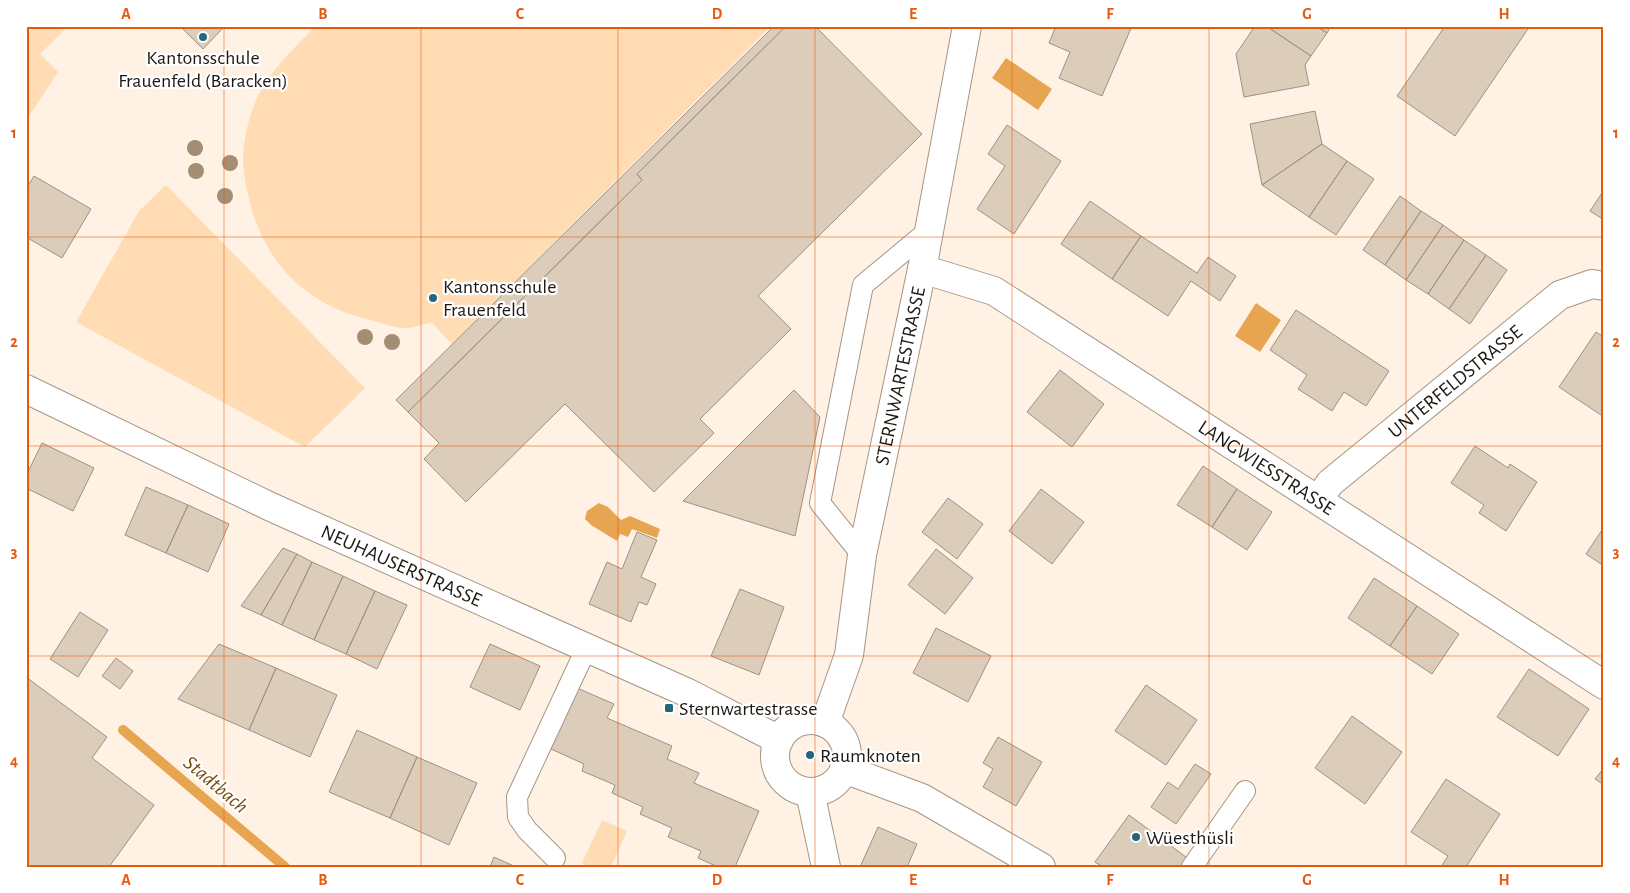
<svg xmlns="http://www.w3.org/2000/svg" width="1630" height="893" viewBox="0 0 1630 893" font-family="'Alegreya Sans',sans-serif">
<rect width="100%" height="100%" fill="#fff1e3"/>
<path fill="#ffdcb4" d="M 26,26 L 68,26 L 40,54 L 58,72 L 26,121 Z
M 316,26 L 771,26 L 452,344 L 431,322 C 424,324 416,327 408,328 C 397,329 382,323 371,320 C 307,306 264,263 249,199 C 244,178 241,161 245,139 C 253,87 280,62 316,26 Z
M 166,185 L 365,388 L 305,447 L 76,322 L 139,211 Z
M 602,820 L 627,831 L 611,867 L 586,867 L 582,863 Z"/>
<path fill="#e7a551" d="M 1006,58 L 1052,89 L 1038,110 L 992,78 Z
M 1256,303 L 1281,320 L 1260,352 L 1235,336 Z
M 599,503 L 608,507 L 621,520 L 630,516 L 660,529 L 657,538 L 632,529 L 628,537 L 620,534 L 617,541 L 591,525 L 585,519 L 587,511 Z"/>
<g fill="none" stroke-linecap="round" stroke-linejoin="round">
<path stroke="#e7a551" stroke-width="10" d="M 123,730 L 285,867"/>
</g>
<path fill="#dcccba" stroke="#a09180" d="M 180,26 L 225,26 L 203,49 Z
M 774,26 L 786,26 L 637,174 L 642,180 L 408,412 L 396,400 Z
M 786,26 L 815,26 L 922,134 L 758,296 L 791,329 L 700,419 L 714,433 L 654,492 L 565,404 L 466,502 L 424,459 L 439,443 L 408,412 L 642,180 L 637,174 Z
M 1056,26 L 1132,26 L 1102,96 L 1059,78 L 1070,52 L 1049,43 Z
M 1255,26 L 1266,26 L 1311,56 L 1305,65 L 1309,85 L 1244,97 L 1236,54 Z
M 1266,26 L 1316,26 L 1327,33 L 1311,56 Z
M 1316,26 L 1331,26 L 1327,33 Z
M 1445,26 L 1530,26 L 1455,136 L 1397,96 Z
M 1315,111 L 1322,144 L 1262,185 L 1250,124 Z
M 1007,125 L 1061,161 L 1014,234 L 977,209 L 1005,166 L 988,154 Z
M 1322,144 L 1347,161 L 1309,217 L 1262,185 Z
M 1347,161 L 1374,179 L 1336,235 L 1309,217 Z
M 34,176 L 91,209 L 62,258 L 26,237 L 26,189 Z
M 1604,190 L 1604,220 L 1590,211 Z
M 1400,196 L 1421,211 L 1385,265 L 1363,250 Z
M 1090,201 L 1141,236 L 1112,279 L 1061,244 Z
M 1421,211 L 1443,225 L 1406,280 L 1385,265 Z
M 1443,225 L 1464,240 L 1428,294 L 1406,280 Z
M 1141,236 L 1197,273 L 1208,257 L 1236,276 L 1220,301 L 1191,281 L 1168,316 L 1112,279 Z
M 1464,240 L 1486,255 L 1449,309 L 1428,294 Z
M 1486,255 L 1507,270 L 1470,324 L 1449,309 Z
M 1296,310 L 1389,371 L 1366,406 L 1344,392 L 1332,411 L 1298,389 L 1307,375 L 1270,350 Z
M 1596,332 L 1604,337 L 1604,417 L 1559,387 Z
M 1060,370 L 1104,404 L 1072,447 L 1027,412 Z
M 794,390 L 820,417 L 795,536 L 683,501 Z
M 42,443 L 94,468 L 73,511 L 26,488 L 26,476 Z
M 1475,446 L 1508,468 L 1510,464 L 1537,482 L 1506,531 L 1479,513 L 1484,505 L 1451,483 Z
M 1203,466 L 1237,489 L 1212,527 L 1177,505 Z
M 146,487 L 188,505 L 166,553 L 125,535 Z
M 1041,489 L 1084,522 L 1052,564 L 1009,531 Z
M 1237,489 L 1272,512 L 1247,550 L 1212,527 Z
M 948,498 L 983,524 L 957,559 L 922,532 Z
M 188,505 L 229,524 L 208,572 L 166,553 Z
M 1604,527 L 1604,566 L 1586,554 Z
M 637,532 L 657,540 L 641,577 L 656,584 L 647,605 L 639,602 L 631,622 L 589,604 L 607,562 L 622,569 Z
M 283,548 L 297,554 L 261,615 L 241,606 Z
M 936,549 L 973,578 L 945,614 L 908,585 Z
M 297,554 L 312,562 L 282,625 L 261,615 Z
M 312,562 L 343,576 L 314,640 L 282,625 Z
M 343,576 L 375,591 L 346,654 L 314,640 Z
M 1374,578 L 1417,606 L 1390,646 L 1348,618 Z
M 740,589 L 784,607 L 759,675 L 711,656 Z
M 375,591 L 407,605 L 377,669 L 346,654 Z
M 1417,606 L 1459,634 L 1432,674 L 1390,646 Z
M 80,612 L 108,630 L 78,677 L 50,659 Z
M 936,628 L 991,656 L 968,702 L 913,673 Z
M 219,644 L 276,668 L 249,730 L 178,699 Z
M 490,644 L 540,666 L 520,710 L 470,687 Z
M 116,658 L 133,671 L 120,689 L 102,676 Z
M 276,668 L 337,695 L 310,757 L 249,730 Z
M 1529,669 L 1589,709 L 1558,756 L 1497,717 Z
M 26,677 L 107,737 L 92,758 L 154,805 L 109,867 L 26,867 Z
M 1146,685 L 1197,720 L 1166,765 L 1115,731 Z
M 577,688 L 614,704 L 607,718 L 672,746 L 667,759 L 699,773 L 694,783 L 759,811 L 735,867 L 718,867 L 698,858 L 701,851 L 668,837 L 672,828 L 640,814 L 643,807 L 612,793 L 615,785 L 582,771 L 584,764 L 551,749 Z
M 1352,716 L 1402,752 L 1365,804 L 1315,768 Z
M 357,730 L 417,757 L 390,818 L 329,792 Z
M 998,737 L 1042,762 L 1016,806 L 983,787 L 993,769 L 983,763 Z
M 417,757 L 477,783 L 449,845 L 390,818 Z
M 1195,764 L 1211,774 L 1176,824 L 1151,807 L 1168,782 L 1178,789 Z
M 1604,768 L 1604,785 L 1595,779 Z
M 1446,779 L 1500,814 L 1466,867 L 1441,867 L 1448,856 L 1411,832 Z
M 1129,815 L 1190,860 L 1185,867 L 1103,867 L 1095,862 Z
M 878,827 L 917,844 L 907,867 L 860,867 Z
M 494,857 L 516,867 L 490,867 Z"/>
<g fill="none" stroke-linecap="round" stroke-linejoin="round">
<g stroke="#a59685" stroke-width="22">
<path id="service" d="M 862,555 L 820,503 L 863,285 L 928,231
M 555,858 L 527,830 L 518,817 L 517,797 L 587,647
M 1192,867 L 1245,791"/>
</g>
<g stroke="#a59685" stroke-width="30">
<g id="minor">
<path id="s1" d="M 922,269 L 994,291 L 1604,685"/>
<path id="s2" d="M 26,389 L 271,507 L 688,693 L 779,740"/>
<path id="s3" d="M 1318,500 L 1330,483 L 1560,295 L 1592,284 L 1604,286"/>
<circle cx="811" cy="756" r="36"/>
<path id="s4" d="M 825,723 L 849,655 L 862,555 L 922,269 L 967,26"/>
<path d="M 844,769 L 922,798 L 1041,867"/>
<path d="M 810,792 L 826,867"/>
</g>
</g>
<use href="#service" stroke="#fff" stroke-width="20"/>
<use href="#minor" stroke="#fff" stroke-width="28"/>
</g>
<g fill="#a38e74">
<circle cx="195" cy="148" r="8"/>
<circle cx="230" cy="163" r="8"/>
<circle cx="196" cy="171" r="8"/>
<circle cx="225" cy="196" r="8"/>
<circle cx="365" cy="337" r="8"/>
<circle cx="392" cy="342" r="8"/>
</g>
<path fill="none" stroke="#e8590c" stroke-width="1" stroke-opacity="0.55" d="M 224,26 L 224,867M 421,26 L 421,867M 618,26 L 618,867M 815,26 L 815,867M 1012,26 L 1012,867M 1209,26 L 1209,867M 1406,26 L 1406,867M 26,237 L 1604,237M 26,446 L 1604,446M 26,656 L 1604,656"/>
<g fill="#25677a" stroke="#fff" stroke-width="2">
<circle cx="203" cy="37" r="5"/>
<circle cx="433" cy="298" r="5"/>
<rect x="664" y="703" width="10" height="10" rx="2.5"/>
<circle cx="810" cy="755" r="5"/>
<circle cx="1136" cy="837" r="5"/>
</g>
<g text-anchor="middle" stroke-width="4.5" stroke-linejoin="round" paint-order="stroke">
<g font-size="20" fill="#1e1812" stroke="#fff" text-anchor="start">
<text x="203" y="64" text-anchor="middle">Kantonsschule<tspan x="203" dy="23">Frauenfeld (Baracken)</tspan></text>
<text x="443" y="293">Kantonsschule<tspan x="443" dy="23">Frauenfeld</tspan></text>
<text x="679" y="715">Sternwartestrasse</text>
<text x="820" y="762">Raumknoten</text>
<text x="1146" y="844">Wüesthüsli</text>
</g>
<g font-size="20" fill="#1e1812" stroke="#fff">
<text dy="7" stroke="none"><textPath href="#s4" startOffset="356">STERNWARTESTRASSE</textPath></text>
<text dy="7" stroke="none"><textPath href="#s3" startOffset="182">UNTERFELDSTRASSE</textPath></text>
<text dy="7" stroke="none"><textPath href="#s1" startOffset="400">LANGWIESSTRASSE</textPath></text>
<text dy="7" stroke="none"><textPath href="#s2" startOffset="415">NEUHAUSERSTRASSE</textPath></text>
</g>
<g font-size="21" font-style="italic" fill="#774c09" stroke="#fff">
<text transform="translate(216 784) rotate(40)" y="7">Stadtbach</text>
</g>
</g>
<rect width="1630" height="893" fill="none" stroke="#ffffff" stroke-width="55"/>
<rect x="28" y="28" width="1574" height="838" fill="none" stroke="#e8590c" stroke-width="2"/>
<g font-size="16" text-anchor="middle" font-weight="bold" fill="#e8590c">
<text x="126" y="19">A</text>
<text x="323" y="19">B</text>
<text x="520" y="19">C</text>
<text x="717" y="19">D</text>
<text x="913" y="19">E</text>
<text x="1110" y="19">F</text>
<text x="1307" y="19">G</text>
<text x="1504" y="19">H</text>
<text x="14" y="138">1</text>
<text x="1616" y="138">1</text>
<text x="14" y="347">2</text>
<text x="1616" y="347">2</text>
<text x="14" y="557">3</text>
<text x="1616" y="557">3</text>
<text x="14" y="766">4</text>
<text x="1616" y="766">4</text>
<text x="126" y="885">A</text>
<text x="323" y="885">B</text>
<text x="520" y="885">C</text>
<text x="717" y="885">D</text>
<text x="913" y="885">E</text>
<text x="1110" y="885">F</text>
<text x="1307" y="885">G</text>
<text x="1504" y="885">H</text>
</g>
</svg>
